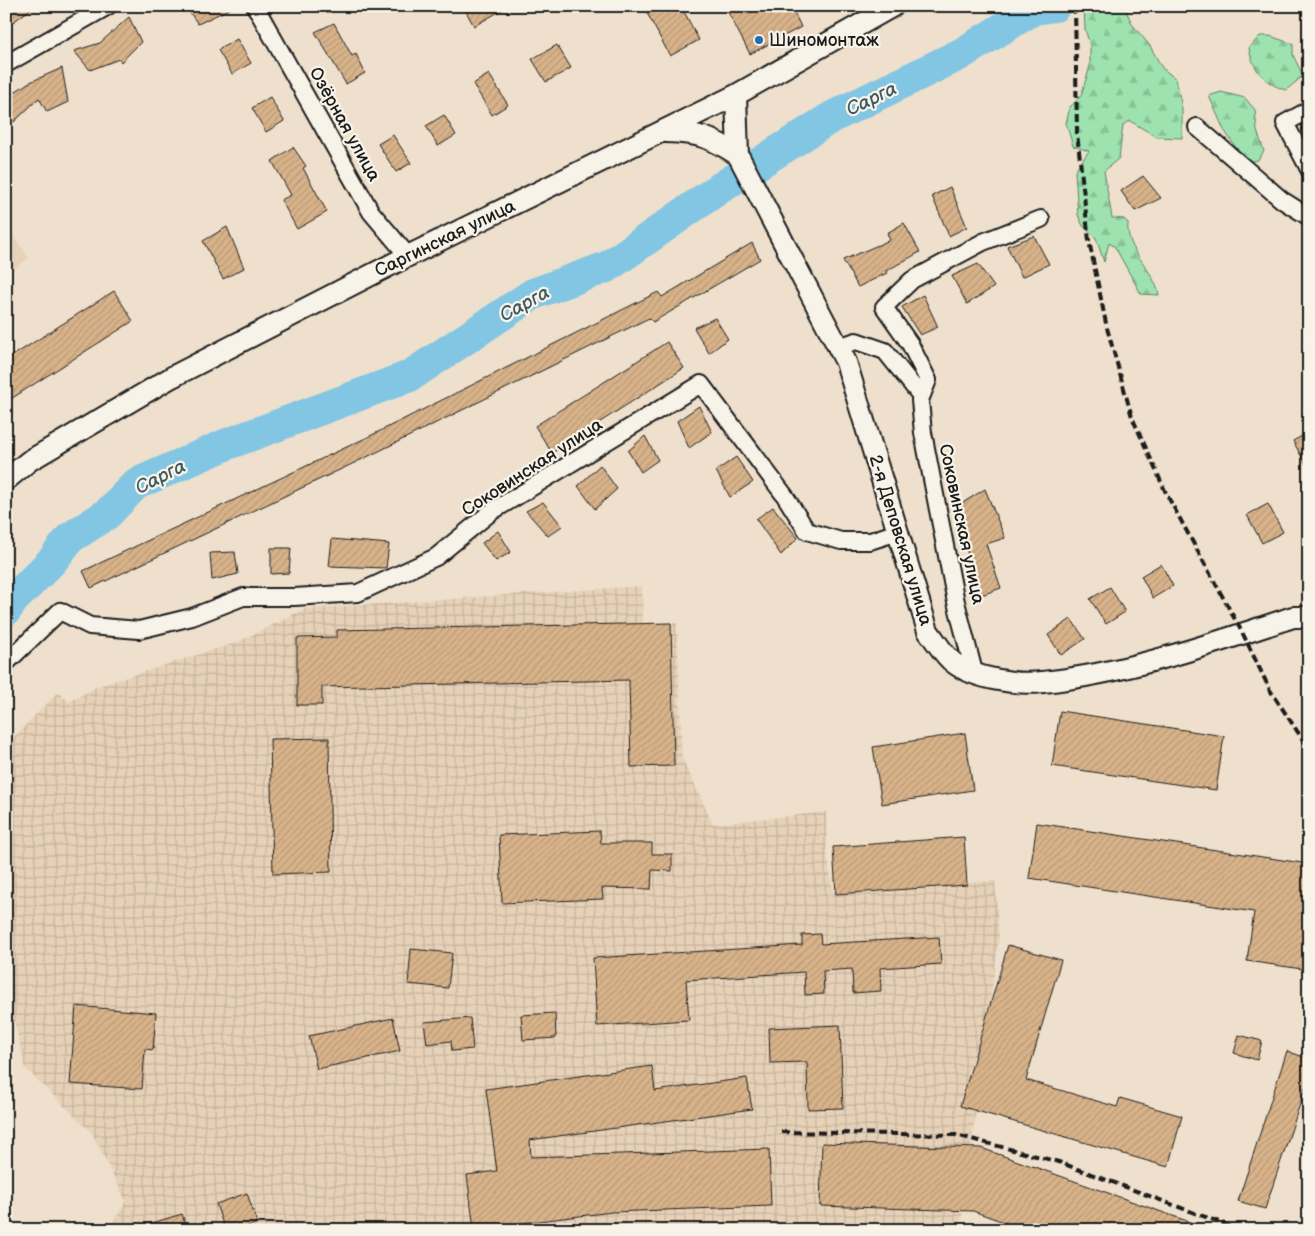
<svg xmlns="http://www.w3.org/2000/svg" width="1315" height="1236" viewBox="0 0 1315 1236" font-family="'Balsamiq Sans',sans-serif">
<defs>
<pattern id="industrial-grid" width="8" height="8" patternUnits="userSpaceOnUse" patternTransform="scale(1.25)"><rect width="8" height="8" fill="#e7d2b8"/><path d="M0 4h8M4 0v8" fill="none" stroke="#c6b49e"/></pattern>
<pattern id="forest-firs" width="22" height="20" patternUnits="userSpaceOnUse" patternTransform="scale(1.25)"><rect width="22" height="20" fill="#9ee3af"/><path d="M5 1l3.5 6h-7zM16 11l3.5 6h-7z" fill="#88c296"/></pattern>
<pattern id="building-hatch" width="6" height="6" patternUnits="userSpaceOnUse" patternTransform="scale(1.25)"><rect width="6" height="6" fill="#d8b38a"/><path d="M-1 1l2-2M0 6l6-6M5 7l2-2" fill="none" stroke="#b99976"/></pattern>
</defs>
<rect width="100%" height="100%" fill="#eee0cc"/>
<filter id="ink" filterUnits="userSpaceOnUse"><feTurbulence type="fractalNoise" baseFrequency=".02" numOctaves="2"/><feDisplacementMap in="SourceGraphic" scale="10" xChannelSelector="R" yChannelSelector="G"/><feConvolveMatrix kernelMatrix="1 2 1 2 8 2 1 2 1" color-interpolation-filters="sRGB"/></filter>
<g filter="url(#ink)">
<path fill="#e7d2b8" d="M 6,225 L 29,258 L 6,274 Z"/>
<path fill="url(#industrial-grid)" d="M 642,586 L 643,624 L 677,623 L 682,758 L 713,824 L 826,812 L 827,853 L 833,891 L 995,881 L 999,937 L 960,1230 L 103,1230 L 111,1226 L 126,1201 L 92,1133 L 25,1068 L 6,983 L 6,745 L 58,692 L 69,702 L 96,687 L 238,642 L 304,609 Z"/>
<path fill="url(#forest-firs)" stroke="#5d8066" d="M 1084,6 L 1124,6 L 1132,24 L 1150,46 L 1162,68 L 1176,79 L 1182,108 L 1182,138 L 1157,137 L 1130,121 L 1123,125 L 1119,158 L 1104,171 L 1112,218 L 1124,219 L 1128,223 C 1125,250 1154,269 1159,295 L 1141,294 L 1115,247 L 1109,243 L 1104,262 L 1096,238 L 1083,226 L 1078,215 L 1075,171 L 1089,151 L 1073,146 L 1066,123 L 1070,107 L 1081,96 L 1090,66 L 1090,46 L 1085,29 Z
M 1260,36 L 1270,36 L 1293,44 L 1293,55 L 1303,76 L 1286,90 C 1265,84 1253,70 1249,48 Z
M 1221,92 L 1245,98 L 1255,110 L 1257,131 L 1264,151 L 1258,160 L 1246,162 L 1224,130 L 1209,96 Z"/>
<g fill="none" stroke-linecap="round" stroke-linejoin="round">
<path stroke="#82c6e3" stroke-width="32" d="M 6,610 L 13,600 L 52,561 L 70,538 L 107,514 L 136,484 L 225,445 L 410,376 L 533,294 L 607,267 L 717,190 L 832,117 L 961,54 L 1034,9 L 1055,6"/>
</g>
<path fill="url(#building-hatch)" stroke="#1c1c1c" d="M 6,6 L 35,6 L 6,27 Z
M 185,6 L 235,6 L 198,24 Z
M 463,6 L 509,6 L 474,26 Z
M 660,6 L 681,6 L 699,40 L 670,56 L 647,13 Z
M 739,6 L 791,6 L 801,27 L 750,54 L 728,12 Z
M 129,17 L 141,42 L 121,62 L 119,59 L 90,70 L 74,51 L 100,43 Z
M 334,23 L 352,56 L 356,54 L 365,73 L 346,84 L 315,32 Z
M 237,39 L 251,63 L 232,74 L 218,50 Z
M 557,45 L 571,68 L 546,82 L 532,59 Z
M 62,68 L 68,102 L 47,112 L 39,98 L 14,122 L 6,114 L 6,98 L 28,83 Z
M 489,74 L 508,105 L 492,115 L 473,84 Z
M 270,97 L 284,121 L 266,132 L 252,108 Z
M 444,115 L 456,135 L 438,146 L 426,126 Z
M 393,135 L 411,163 L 396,172 L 378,144 Z
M 293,147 L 306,166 L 303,168 L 327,212 L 297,229 L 281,200 L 291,195 L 272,161 Z
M 1143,176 L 1161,198 L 1135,211 L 1121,191 Z
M 950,187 L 967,227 L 949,236 L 932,196 Z
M 904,223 L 920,252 L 886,271 L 887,273 L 858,287 L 843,260 L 890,240 L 887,233 Z
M 227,227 L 244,268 L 223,279 L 203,241 Z
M 1034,236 L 1049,264 L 1022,277 L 1007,246 Z
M 752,243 L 760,259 L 653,322 L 649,318 L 371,455 L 91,588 L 83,571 L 368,437 L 658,292 L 662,297 Z
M 978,264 L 994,287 L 967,304 L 952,276 Z
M 114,291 L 133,321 L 6,402 L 6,360 Z
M 923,295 L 938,327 L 920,335 L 902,307 Z
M 715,318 L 728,339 L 709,353 L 694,328 Z
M 667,342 L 684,368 L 552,453 L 535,426 Z
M 699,406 L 712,432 L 689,448 L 677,421 Z
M 1309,432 L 1309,470 L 1293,441 Z
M 645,436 L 658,460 L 641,472 L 628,451 Z
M 736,457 L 753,482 L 730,497 L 716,471 Z
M 600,465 L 617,489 L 595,509 L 578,486 Z
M 985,489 L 1005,538 L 986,544 L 1001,588 L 973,598 L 965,574 L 972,571 L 956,507 Z
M 543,502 L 562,526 L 548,536 L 526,511 Z
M 1268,504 L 1283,532 L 1262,543 L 1247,515 Z
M 773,507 L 798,538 L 781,555 L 756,519 Z
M 498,531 L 511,552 L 496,561 L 482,543 Z
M 332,539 L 389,544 L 386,568 L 329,566 Z
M 271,548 L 291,548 L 289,573 L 271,574 Z
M 235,552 L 238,574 L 212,580 L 210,553 Z
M 1161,564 L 1173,586 L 1153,598 L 1141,576 Z
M 1110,587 L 1125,612 L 1106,624 L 1090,599 Z
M 1071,619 L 1085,639 L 1061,655 L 1048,635 Z
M 671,623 L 674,766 L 631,767 L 629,680 L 322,687 L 322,705 L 297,705 L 297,638 L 337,637 L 337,630 Z
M 1060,711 L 1224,736 L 1216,790 L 1052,766 Z
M 965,733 L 973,790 L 882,804 L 873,747 Z
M 329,738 L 331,872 L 273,874 L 270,739 Z
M 1037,823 L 1309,864 L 1309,970 L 1247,961 L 1254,912 L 1029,878 Z
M 600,831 L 601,843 L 652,843 L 652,854 L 672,854 L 672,871 L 652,870 L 651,889 L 602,888 L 603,899 L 502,903 L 499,835 Z
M 964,837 L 967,885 L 836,894 L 833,847 Z
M 820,934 L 821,944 L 939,937 L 941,964 L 880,968 L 881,991 L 853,993 L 852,969 L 823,971 L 824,994 L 805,995 L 804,972 L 686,980 L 689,1020 L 597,1026 L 593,958 L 802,945 L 802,935 Z
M 1008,945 L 1061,960 L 1026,1080 L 1117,1107 L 1120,1098 L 1182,1116 L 1168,1167 L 960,1106 Z
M 411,949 L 452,953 L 448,988 L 408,984 Z
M 76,1006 L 156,1013 L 153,1050 L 145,1049 L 142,1089 L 70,1084 Z
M 555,1013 L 556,1038 L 523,1040 L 521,1015 Z
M 393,1018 L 400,1051 L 317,1069 L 309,1036 Z
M 470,1018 L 473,1049 L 452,1051 L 451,1041 L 427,1044 L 424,1022 Z
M 840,1025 L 843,1108 L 808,1109 L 807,1062 L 770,1063 L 769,1028 Z
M 1239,1035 L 1262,1041 L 1257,1060 L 1234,1053 Z
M 1287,1051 L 1309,1059 L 1309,1077 L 1265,1209 L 1238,1201 Z
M 652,1066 L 655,1091 L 747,1078 L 752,1109 L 530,1140 L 531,1157 L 769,1149 L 771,1206 L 612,1212 L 474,1229 L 467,1175 L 497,1171 L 486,1089 Z
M 822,1143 L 981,1148 L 1207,1228 L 1207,1230 L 1026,1230 L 973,1211 L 820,1206 Z
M 247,1193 L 257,1223 L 237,1230 L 225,1230 L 216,1204 Z
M 182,1214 L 187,1230 L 142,1230 L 142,1226 Z"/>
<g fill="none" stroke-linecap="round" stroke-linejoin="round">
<g stroke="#1c1c1c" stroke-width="20">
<path id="minor" d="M 255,6 L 371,212 L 408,256
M 6,64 L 108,6
M 1309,110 L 1285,123 L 1309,169
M 1197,127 L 1282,200 L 1309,217
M 838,347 L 856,341 L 885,351 L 921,396
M 6,663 L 60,611 L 90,626 L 139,630 L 192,617 L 243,597 L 294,597 L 358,593 L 436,557 L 491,512 L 701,384 L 785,496 L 807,531 L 841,541 L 870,541 L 898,532
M 974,672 L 956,602 L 923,433 L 920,400 L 928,380 L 910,344 L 884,307 L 912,280 L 983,242 L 1041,219"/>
</g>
<g stroke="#1c1c1c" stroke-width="24">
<path id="tertiary" d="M 736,95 L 738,155 L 846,362 L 928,631 C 936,641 944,656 954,663 C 975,679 1017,685 1043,682 C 1125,674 1215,643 1293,617 L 1309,617
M 666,132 C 699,133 710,137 738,155
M 6,480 L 29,461 L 172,377 L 408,256 L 736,95 L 893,6"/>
</g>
<use href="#minor" stroke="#f7f3e8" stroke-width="16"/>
<use href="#tertiary" stroke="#f7f3e8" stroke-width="20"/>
<path stroke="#1c1c1c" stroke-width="4" stroke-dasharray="8 4" stroke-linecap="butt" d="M 1075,6 L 1077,133 L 1089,241 L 1107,328 L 1132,417 L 1167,495 L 1243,634 L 1270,690 L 1309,749
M 781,1132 L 956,1135 L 1059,1162 L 1240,1230"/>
</g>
</g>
<circle fill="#1f6fb2" stroke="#f7f3e8" stroke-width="2" cx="759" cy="40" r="5"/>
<g text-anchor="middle" stroke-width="4.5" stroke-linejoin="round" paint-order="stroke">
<g font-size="18" fill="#1c1c1c" stroke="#f7f3e8" text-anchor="start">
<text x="769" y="46">Шиномонтаж</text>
</g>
<g font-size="18" fill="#1c1c1c" stroke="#f7f3e8">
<text transform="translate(345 124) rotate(61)" y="6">Озёрная улица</text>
<text transform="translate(445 238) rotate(-26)" y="6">Саргинская улица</text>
<text transform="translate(532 467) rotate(-33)" y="6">Соковинская улица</text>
<text transform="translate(962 524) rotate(78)" y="6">Соковинская улица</text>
<text transform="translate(901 540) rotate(73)" y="6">2-я Деповская улица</text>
</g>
<g font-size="19" font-style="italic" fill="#405862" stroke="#f7f3e8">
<text transform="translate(871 98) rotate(-26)" y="7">Сарга</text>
<text transform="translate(524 303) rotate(-29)" y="7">Сарга</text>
<text transform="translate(160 476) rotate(-27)" y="7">Сарга</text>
</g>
</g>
<rect width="1315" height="1236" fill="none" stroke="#f7f3e8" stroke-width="25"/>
<rect x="12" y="12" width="1290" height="1211" fill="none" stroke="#1c1c1c" stroke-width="2" filter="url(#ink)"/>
</svg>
